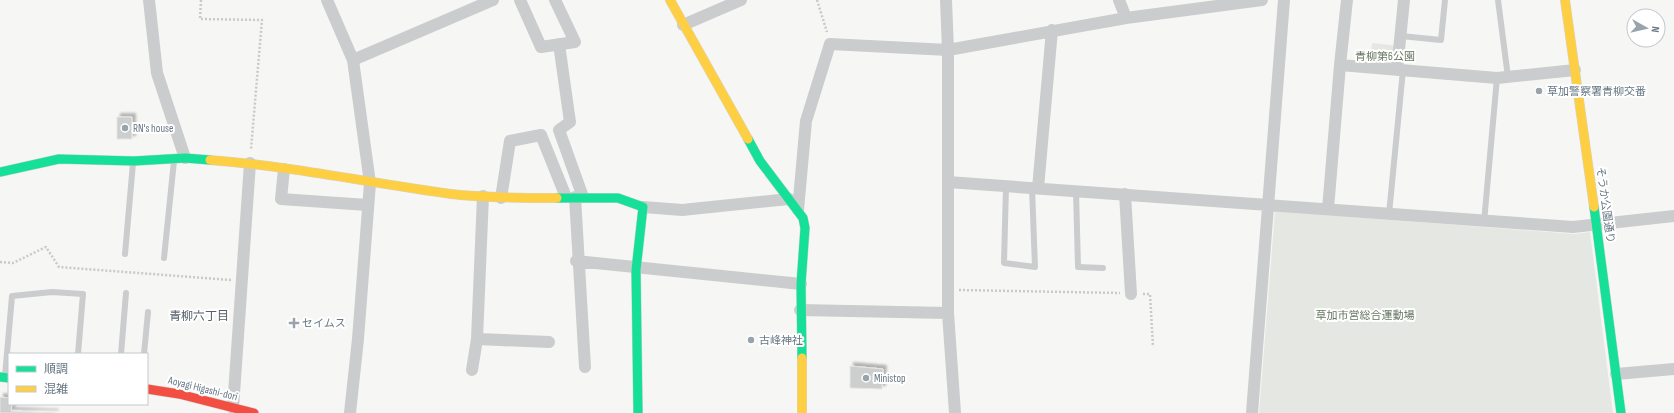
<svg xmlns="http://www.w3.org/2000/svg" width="1674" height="413" viewBox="0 0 1674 413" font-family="'Sofia Sans Condensed','Noto Sans JP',sans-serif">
<defs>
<filter id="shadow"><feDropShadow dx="3.5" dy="-3.5" stdDeviation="1" flood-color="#0004"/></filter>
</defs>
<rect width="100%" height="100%" fill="#f6f6f5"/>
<path fill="#e5e8e2" d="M 1372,43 L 1399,46 L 1397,69 L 1370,66 Z
M 1275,211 L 1575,234 L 1590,232 L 1613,413 L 1259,413 Z"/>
<path fill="#cdcfcf" stroke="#e6e6e5" filter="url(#shadow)" d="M 117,117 L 132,117 L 132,139 L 117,139 Z
M 850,366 L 883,369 L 882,389 L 850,388 Z
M 0,397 L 9,398 L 9,404 L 12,404 L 11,411 L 55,413 L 0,413 Z"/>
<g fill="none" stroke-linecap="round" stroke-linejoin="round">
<g stroke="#d3d4d5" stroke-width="10">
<path id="fast" d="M 748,139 L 760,161 L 803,218 L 805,228 L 801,284 L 802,358
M 0,172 L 59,159 L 134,161 L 185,158 L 210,160
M 557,198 L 618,198 L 643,207 L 636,270 L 638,413
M 1594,207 L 1621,413
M 0,377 L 9,378"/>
</g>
<g stroke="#d3d4d5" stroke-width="10">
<path id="slow" d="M 670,0 L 748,139
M 1565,0 L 1594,207
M 210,160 C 291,166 370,183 451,194 C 486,198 521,198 557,198
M 802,358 L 802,413"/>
</g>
<g stroke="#d3d4d5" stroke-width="10">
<path id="jam" d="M 147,389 L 179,394 L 254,413"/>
</g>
<path stroke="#c8c9ca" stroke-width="2.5" stroke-dasharray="2 2" stroke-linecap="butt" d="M 201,0 L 200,19 L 262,20 L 251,149
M 817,0 L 827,32
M 0,262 L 13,263 L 46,247 L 59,267 L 231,280
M 959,290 L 1120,293
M 1143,294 L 1150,294 L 1153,347"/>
<path stroke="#cbcccd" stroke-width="6" d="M 1498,0 L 1508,77
M 1401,36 L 1441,40 L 1445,0
M 1006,186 L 1004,263 L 1035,267 L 1032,188
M 1076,191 L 1078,267 L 1103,268
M 1389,214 L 1403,70
M 1484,222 L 1497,78
M 125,254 L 133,163
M 164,258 L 174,161
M 121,354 L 126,293
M 144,354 L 148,312
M 5,376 L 12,296 L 52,292 L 83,294 L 78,354"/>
<path stroke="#cbcccd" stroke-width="12" d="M 149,0 L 157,73 L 185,158
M 327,0 L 353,60 L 370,183 L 358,339 L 350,413
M 520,0 L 541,47 L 575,42 L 555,0
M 946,0 L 948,50 L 948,313 L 955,413
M 1119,0 L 1126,18
M 683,25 L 741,0
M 559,44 L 570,122 L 559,130 L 583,197
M 353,60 L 493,0
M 1340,65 L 1347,0
M 1397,70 L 1404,0
M 284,169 L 281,199 L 367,205
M 948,182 L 1573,227 L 1674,216
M 1038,188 L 1052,30
M 1125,194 L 1131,294
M 575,197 L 585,367
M 501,198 L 510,141 L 541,135 L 566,197
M 643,207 L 682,210 L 789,199
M 1328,209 L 1340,65 L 1497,78 L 1575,70
M 798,210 L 806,121 L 830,44 L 948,50 L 1126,18 L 1262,0
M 576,261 L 801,284
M 800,310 L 948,313
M 477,339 L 549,342
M 472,370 L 477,339 L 483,196
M 1616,374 L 1674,369
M 233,408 L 250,163
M 1252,413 L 1284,0"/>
<use href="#fast" stroke="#16e098" stroke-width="9"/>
<use href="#slow" stroke="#ffcf43" stroke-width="9"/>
<use href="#jam" stroke="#f24e42" stroke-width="9"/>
</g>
<g fill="#99a3ac" stroke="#fff" stroke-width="1.5">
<circle cx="1539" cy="91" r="4"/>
<circle cx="125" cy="128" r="4"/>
<path d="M292 317h4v4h4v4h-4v4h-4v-4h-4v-4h4z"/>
<circle cx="751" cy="340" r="4"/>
<circle cx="866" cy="378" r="4"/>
</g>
<g text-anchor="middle" stroke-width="4" stroke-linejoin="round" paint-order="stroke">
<g font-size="11" fill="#667762" stroke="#fff">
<text x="1385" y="60">青柳第6公園</text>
<text x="1365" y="319">草加市営総合運動場</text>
</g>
<g font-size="11" fill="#677784" stroke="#fff" text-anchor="start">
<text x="1547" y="95">草加警察署青柳交番</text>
<text x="133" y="132">RN's house</text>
<text x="302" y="327">セイムス</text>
<text x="759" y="344">古峰神社</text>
<text x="874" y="382">Ministop</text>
</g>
<g font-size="11" fill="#677784" stroke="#fff">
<text transform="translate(1606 205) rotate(82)" y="4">そうか公園通り</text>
<text transform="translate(203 388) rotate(14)" y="4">Aoyagi Higashi-dori</text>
</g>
<g font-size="12" fill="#55606a" stroke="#fff">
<text x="199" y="320">青柳六丁目</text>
</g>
</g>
<rect x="8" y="353" width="140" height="52" fill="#ffffff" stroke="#c2c9ce"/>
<rect x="16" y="366" width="20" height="6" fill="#16e098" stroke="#c2c9ce"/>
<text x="44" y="373" font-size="12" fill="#677784">順調</text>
<rect x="16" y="386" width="20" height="6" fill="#ffcf43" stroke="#c2c9ce"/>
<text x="44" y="393" font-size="12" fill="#677784">混雑</text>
<g transform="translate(1646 28) rotate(98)"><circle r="19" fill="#ffffff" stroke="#c2c9ce"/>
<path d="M0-3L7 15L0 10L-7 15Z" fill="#99a3ac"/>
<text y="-6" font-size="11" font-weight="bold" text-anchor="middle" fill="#677784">N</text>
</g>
</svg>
